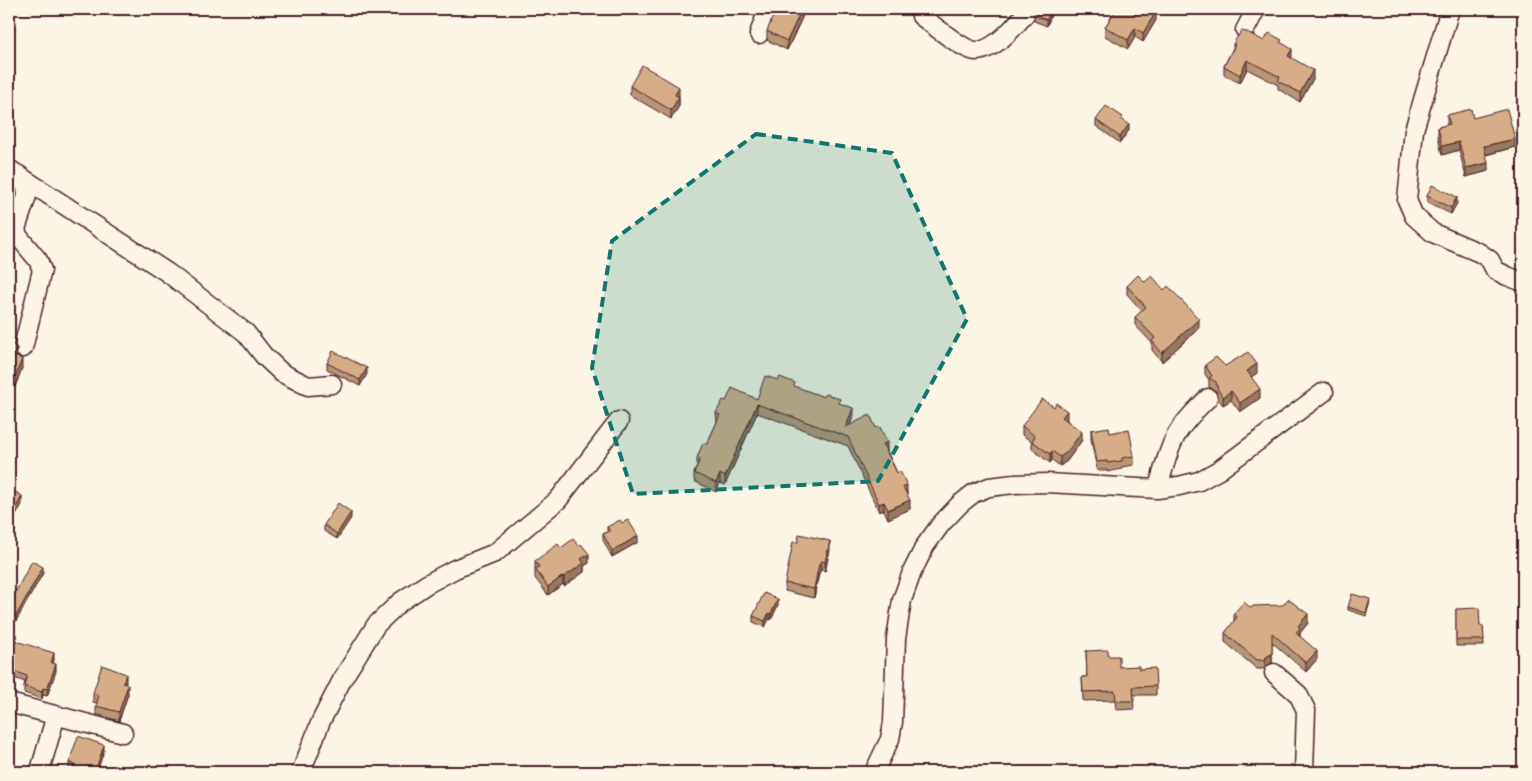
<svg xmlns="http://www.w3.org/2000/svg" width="1532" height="781" viewBox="0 0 1532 781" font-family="'Architects Daughter',sans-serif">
<rect width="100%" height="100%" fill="#fcf5e5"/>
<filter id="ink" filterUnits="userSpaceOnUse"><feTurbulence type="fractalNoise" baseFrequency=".02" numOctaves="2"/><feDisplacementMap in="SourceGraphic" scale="10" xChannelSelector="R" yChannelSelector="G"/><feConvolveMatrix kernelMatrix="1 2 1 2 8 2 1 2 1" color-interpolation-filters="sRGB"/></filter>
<g filter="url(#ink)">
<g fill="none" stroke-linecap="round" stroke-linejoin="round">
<g stroke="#4a1f2b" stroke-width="21">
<path id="minor" d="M 1450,9 L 1414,130 L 1407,200 L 1414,216 L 1433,233 L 1480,253 L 1490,260 L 1495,270 L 1507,276 L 1523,282
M 921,16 C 932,24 964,51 976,51 C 995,51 1019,22 1029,9
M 1245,30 L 1256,9
M 759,34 L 768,9
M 9,169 L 168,273 L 246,333 L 264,356 L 282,373 L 308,386 L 332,384
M 19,175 L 26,187 L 27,196 L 16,229 L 18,236 L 38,260 L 42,270 L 23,348
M 1157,489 C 1164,471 1167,450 1177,434 C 1185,420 1197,409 1208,398
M 1274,673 L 1298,694 L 1306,710 L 1304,772
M 9,703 L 123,733
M 41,772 L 41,767 L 56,715
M 301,772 L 321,721 L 343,678 L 376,625 L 400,602 L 427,584 L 455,569 L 495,553 L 558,500 L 619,421
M 874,772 L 890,739 L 893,722 L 896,639 L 902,600 L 912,572 L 925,546 L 941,524 L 960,504 L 974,493 L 989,487 L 1014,484 L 1047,483 L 1157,489 L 1179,486 L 1199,481 L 1219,470 L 1324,392"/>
</g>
<use href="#minor" stroke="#fcf5e5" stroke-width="18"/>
</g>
<path fill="#b79674" stroke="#4a1f2b" d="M 149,9 L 162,9 L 159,14 Z
M 806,9 L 787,50 L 767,40 L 767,31 Z
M 1053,9 L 1047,26 L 1034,21 L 1034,15 Z
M 1114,9 L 1151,9 L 1156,20 L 1143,42 L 1135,37 L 1128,49 L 1105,36 L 1105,27 L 1114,13 Z
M 1264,41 L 1282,43 L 1292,57 L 1291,58 L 1313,79 L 1300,102 L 1278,89 L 1278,85 L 1247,69 L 1240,83 L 1224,75 L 1224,66 L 1233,48 L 1233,44 Z
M 630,86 L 679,95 L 679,106 L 671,119 L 630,95 Z
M 1447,115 L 1473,118 L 1515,147 L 1486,155 L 1488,171 L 1466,177 L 1459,150 L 1442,155 L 1438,136 L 1438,127 L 1447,125 Z
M 1096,120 L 1123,120 L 1129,130 L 1120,143 L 1096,126 Z
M 1427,196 L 1457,203 L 1451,214 L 1427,202 Z
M 1145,282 L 1199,328 L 1162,362 L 1152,350 L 1152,343 L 1135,325 L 1135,317 L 1142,311 L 1127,294 L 1127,286 Z
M 9,344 L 22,368 L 13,392 L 9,390 Z
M 327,363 L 367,374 L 360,386 L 327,369 Z
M 1205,365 L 1225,366 L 1257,373 L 1251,377 L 1260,398 L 1240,412 L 1231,400 L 1223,405 L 1218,399 L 1216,391 L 1209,387 L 1209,380 L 1205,374 Z
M 795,387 L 840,403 L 853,417 L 850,425 L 887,451 L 907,494 L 910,509 L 888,519 L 884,510 L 879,512 L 848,446 L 757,413 L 725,485 L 720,483 L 716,492 L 694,481 L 694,473 L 697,467 L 697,458 L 707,444 L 717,422 L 716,413 L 726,401 L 757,399 Z
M 1067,420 L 1082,440 L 1067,461 L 1060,466 L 1052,460 L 1050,463 L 1032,449 L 1032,442 L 1022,435 L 1022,426 Z
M 1091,430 L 1110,433 L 1134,456 L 1134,465 L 1122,467 L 1122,469 L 1107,472 L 1107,470 L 1097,470 L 1091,439 Z
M 9,488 L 22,504 L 10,527 L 9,527 Z
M 351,518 L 337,539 L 324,531 L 324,525 Z
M 622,523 L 638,542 L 612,557 L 603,540 L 603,534 L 607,532 L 607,527 Z
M 561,548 L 589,563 L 584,566 L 584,572 L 564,586 L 563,584 L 548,595 L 535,578 L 535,561 Z
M 830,550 L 825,571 L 821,570 L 819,573 L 814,598 L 785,591 L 785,583 Z
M 43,573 L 16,621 L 9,617 L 9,604 Z
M 1370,602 L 1366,616 L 1348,610 L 1348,607 Z
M 778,605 L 771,620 L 769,619 L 765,627 L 753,622 L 753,616 Z
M 1251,608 L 1308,623 L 1300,633 L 1300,637 L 1317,659 L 1306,672 L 1272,642 L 1272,663 L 1266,666 L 1265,669 L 1257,669 L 1225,642 L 1225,633 L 1234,622 L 1234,613 Z
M 1456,609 L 1480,626 L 1483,626 L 1484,646 L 1456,646 Z
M 9,633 L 17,641 L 54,660 L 53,663 L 56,671 L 47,696 L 43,695 L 42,699 L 24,693 L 24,686 L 25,682 L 9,676 Z
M 1086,651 L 1108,656 L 1119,667 L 1139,669 L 1156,686 L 1156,695 L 1133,695 L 1134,709 L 1116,710 L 1115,700 L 1083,701 L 1082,677 L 1087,677 Z
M 126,683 L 126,684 L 128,694 L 119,721 L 96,714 L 96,706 L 97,703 L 93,702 L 93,693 Z
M 104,751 L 72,769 L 69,769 L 69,763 Z"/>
<path fill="#957a5e" stroke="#4a1f2b" d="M 802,9 L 806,9 L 787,50 L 787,41 Z
M 1051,9 L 1053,9 L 1047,26 L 1047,20 Z
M 1156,12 L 1156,20 L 1143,42 L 1143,33 Z
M 1135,28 L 1135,37 L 1128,49 L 1128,40 Z
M 1292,49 L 1292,57 L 1288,65 L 1288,56 Z
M 1247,60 L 1247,69 L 1240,83 L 1240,75 Z
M 1313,70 L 1313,79 L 1300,102 L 1300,93 Z
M 679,87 L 679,95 L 675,103 L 675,95 Z
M 679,97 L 679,106 L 671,119 L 671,110 Z
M 1129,124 L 1129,130 L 1120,143 L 1120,137 Z
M 1515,139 L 1515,147 L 1484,155 L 1484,146 Z
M 1459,142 L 1459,150 L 1442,155 L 1442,146 Z
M 1488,163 L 1488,171 L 1466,177 L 1466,168 Z
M 1457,197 L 1457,203 L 1451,214 L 1451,208 Z
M 1199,319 L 1199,328 L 1162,362 L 1162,353 Z
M 17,348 L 17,356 L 14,365 L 14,356 Z
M 22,359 L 22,368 L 13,392 L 13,383 Z
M 1257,364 L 1257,373 L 1247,380 L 1247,371 Z
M 367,368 L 367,374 L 360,386 L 360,380 Z
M 1260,389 L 1260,398 L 1240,412 L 1240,403 Z
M 1231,391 L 1231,400 L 1223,405 L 1223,397 Z
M 757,404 L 757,413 L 725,485 L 725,477 Z
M 853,408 L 853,417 L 846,435 L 846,427 Z
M 1067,411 L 1067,420 L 1062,426 L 1062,417 Z
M 1082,432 L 1082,440 L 1067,461 L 1060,466 L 1060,457 Z
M 887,442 L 887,451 L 883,444 Z
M 1052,451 L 1052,460 L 1050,463 L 1050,454 Z
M 720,474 L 720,483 L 716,492 L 716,483 Z
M 907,485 L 907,494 L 903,487 Z
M 22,496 L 22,504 L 10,527 L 10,519 Z
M 910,500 L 910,509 L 888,519 L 888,510 Z
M 884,502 L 884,510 L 879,512 L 879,504 Z
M 351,512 L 351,518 L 337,539 L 337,534 Z
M 638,536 L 638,542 L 612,557 L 612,551 Z
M 830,541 L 830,550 L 825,571 L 825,562 Z
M 589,554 L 589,563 L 584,566 L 584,572 L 564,586 L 564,577 L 581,559 Z
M 821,561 L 821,570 L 819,573 L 814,598 L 814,589 L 819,564 Z
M 43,567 L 43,573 L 16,621 L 16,616 Z
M 563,576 L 563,584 L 548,595 L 548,587 Z
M 778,599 L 778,605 L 771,620 L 771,614 Z
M 769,613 L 769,619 L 765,627 L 765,621 Z
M 1308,614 L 1308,623 L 1300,633 L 1300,636 L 1296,633 L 1298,626 Z
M 1317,651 L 1317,659 L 1306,672 L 1306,663 Z
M 54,653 L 54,660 L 51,670 L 51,663 Z
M 1272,654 L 1272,663 L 1266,666 L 1265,669 L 1265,660 L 1266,657 Z
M 56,664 L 56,671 L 47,696 L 47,689 Z
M 126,674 L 126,683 L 123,692 L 123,683 Z
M 128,685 L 128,694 L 119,721 L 119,712 Z
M 43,688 L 43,695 L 42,699 L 42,692 Z
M 104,745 L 104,751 L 97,772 L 95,772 Z"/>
<path fill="#d5ae87" stroke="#4a1f2b" d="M 776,9 L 802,9 L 787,41 L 767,31 Z
M 1037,9 L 1051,9 L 1047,20 L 1034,15 Z
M 1116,9 L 1151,9 L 1156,12 L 1143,33 L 1135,28 L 1128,40 L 1105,27 Z
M 1241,31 L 1247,32 L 1264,41 L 1269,33 L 1282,40 L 1280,42 L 1292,49 L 1288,56 L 1313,70 L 1300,93 L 1278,81 L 1280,77 L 1247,60 L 1240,75 L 1224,66 L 1235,45 L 1233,44 Z
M 642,65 L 679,87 L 675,95 L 679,97 L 671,110 L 630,86 Z
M 1106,106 L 1123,117 L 1121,119 L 1129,124 L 1120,137 L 1096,120 Z
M 1471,109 L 1473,118 L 1507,109 L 1515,139 L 1484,146 L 1488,163 L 1466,168 L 1459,142 L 1442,146 L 1438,127 L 1450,124 L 1447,115 Z
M 1432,185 L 1457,197 L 1451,208 L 1427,196 Z
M 1138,275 L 1145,282 L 1152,276 L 1164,290 L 1168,286 L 1199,319 L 1162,353 L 1152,341 L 1155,338 L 1135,317 L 1146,307 L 1127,286 Z
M 9,344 L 15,346 L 17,348 L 14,356 L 22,359 L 13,383 L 9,381 Z
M 333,351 L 367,368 L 360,380 L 327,363 Z
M 1248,352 L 1257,364 L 1247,371 L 1260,389 L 1240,403 L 1231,391 L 1223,397 L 1218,390 L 1216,382 L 1209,378 L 1212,376 L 1205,365 L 1216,357 L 1225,366 Z
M 765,376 L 778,380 L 780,377 L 795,383 L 794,386 L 824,397 L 826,394 L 840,399 L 839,403 L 853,408 L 846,427 L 870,415 L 876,428 L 880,427 L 887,442 L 883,444 L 897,473 L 900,471 L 907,485 L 903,487 L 910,500 L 888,510 L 884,502 L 879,504 L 848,437 L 757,404 L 725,477 L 720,474 L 716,483 L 694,473 L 700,459 L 697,458 L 703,443 L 707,444 L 720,415 L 716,413 L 723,400 L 726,401 L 732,388 L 757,399 Z
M 1042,399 L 1054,407 L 1056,403 L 1067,411 L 1062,417 L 1082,432 L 1067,452 L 1060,457 L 1052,451 L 1050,454 L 1032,441 L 1035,436 L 1022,426 Z
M 1109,427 L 1110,433 L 1129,429 L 1134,456 L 1122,458 L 1122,461 L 1107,463 L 1107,461 L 1097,462 L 1091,430 Z
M 9,488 L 22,496 L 10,519 L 9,518 Z
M 338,503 L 351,512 L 337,534 L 324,525 Z
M 620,520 L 622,523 L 628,520 L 638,536 L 612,551 L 603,534 L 610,531 L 607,527 Z
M 799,534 L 830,541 L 825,562 L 821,561 L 819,564 L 814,589 L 785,583 L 793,542 L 798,542 Z
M 573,539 L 579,546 L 581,544 L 589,554 L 581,559 L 584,563 L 564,577 L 563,576 L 548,587 L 535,569 L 539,567 L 535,561 L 558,544 L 561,548 Z
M 32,561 L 43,567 L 16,616 L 9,612 L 9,604 Z
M 764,593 L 778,599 L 771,614 L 769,613 L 765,621 L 753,616 Z
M 1352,594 L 1370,599 L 1366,613 L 1348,607 Z
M 1288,599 L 1308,614 L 1298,626 L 1300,628 L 1296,633 L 1317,651 L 1306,663 L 1272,633 L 1272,654 L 1266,657 L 1265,660 L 1257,660 L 1225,633 L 1237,617 L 1234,613 L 1244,602 L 1251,608 L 1253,606 L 1283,605 Z
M 1479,608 L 1480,626 L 1483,626 L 1484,640 L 1456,640 L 1456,609 Z
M 9,633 L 17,635 L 16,641 L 54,653 L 51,663 L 56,664 L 47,689 L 43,688 L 42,692 L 24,686 L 27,676 L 9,669 Z
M 1108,650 L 1108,656 L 1119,656 L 1119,667 L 1139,666 L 1139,669 L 1155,668 L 1156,686 L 1133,687 L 1134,701 L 1116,701 L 1115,691 L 1083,692 L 1082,677 L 1087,677 L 1086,651 Z
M 102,665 L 126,674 L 123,683 L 128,685 L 119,712 L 96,706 L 99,695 L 93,693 Z
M 78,736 L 104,745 L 95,772 L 72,772 L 74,764 L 69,763 Z"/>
</g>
<path fill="#0f766e" fill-opacity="0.2" stroke="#0f766e" stroke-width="4" stroke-dasharray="10 6" stroke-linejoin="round" d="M 756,134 L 892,153 L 967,319 L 878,481 L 633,494 L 592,368 L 612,241 Z"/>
<rect width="1532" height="781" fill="none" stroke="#fcf5e5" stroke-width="30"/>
<rect x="15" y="15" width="1502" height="751" fill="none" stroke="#4a1f2b" stroke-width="2" filter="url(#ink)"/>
</svg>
